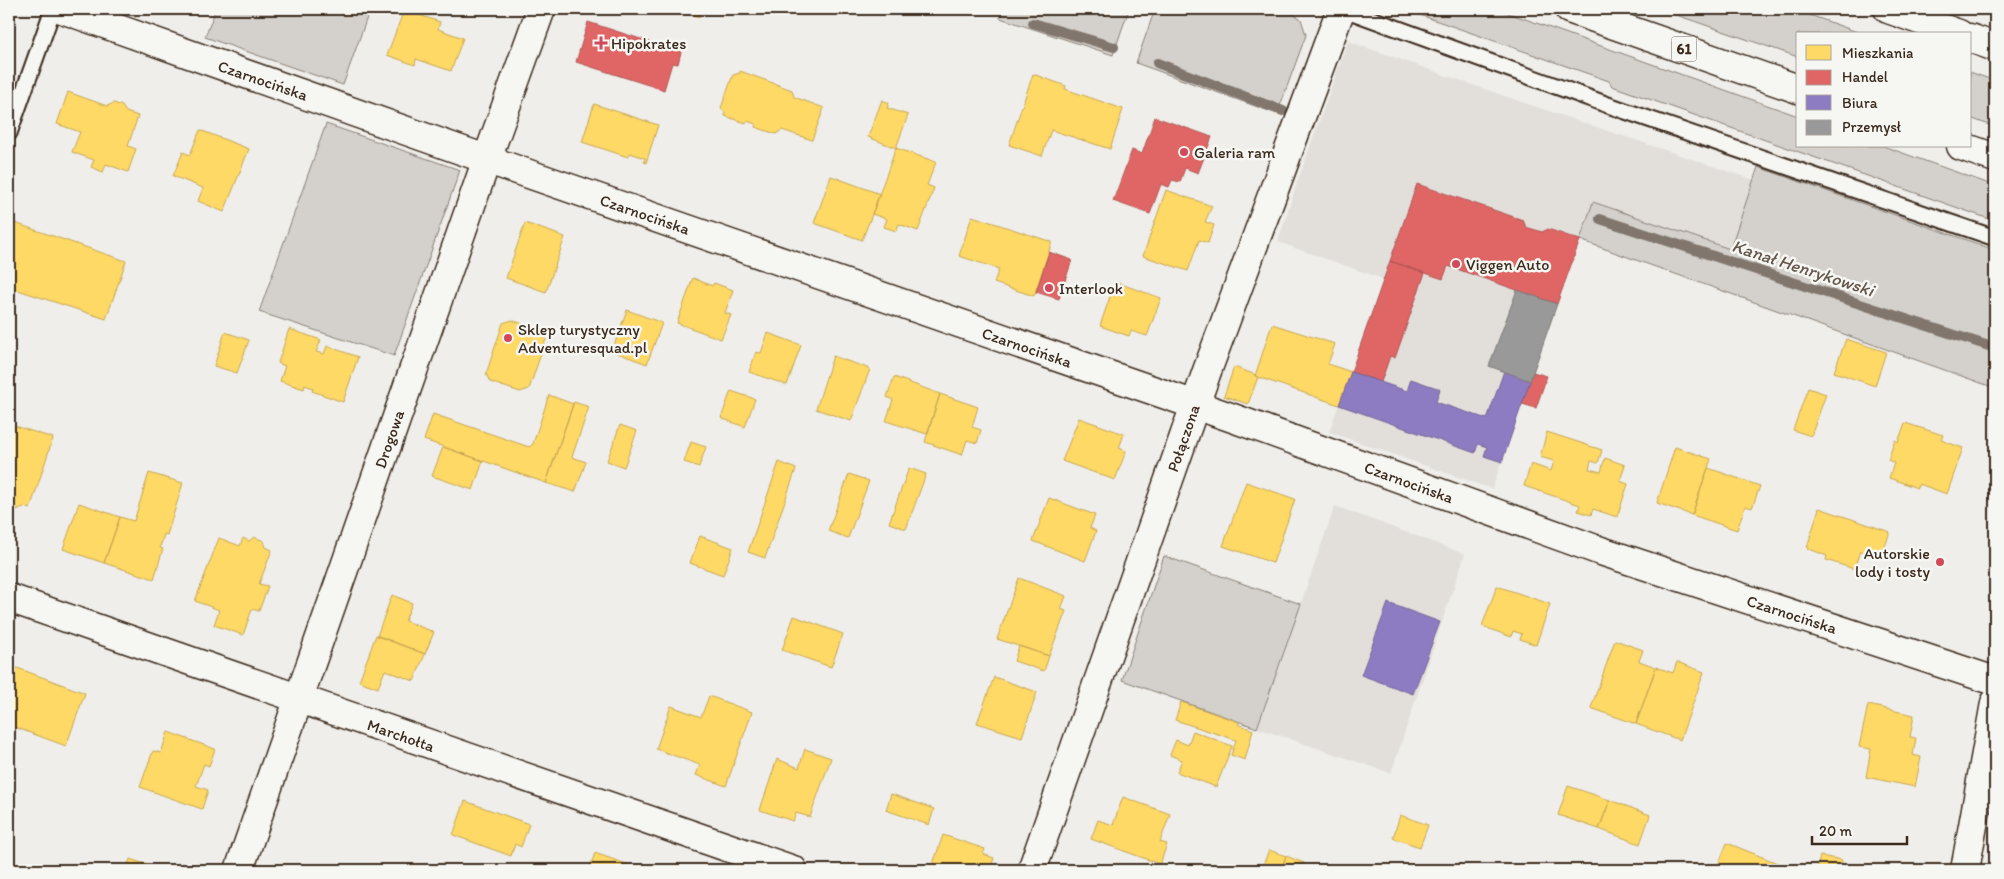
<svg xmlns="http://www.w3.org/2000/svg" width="2004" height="879" viewBox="0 0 2004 879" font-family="Itim,sans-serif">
<rect width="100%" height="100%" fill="#efeeea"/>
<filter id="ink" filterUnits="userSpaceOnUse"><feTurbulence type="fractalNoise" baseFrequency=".02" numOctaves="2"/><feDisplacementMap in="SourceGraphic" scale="10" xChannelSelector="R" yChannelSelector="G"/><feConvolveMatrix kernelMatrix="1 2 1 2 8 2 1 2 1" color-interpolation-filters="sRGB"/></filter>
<g filter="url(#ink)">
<path fill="#e2dfdb" d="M 1348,41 L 1507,97 L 1754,180 L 1730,249 L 1593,202 L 1492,489 L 1329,432 L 1383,279 L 1278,242 L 1297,183 Z
M 1335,506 L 1465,554 L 1391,773 L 1257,728 Z"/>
<path fill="#d4d1cc" stroke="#887e75" d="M 216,9 L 370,9 L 343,85 L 205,37 Z
M 1003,9 L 1129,9 L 1113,55 L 1000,18 Z
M 1155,9 L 1285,9 L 1301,19 L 1306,35 L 1277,114 L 1136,63 Z
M 1403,9 L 1497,9 L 1798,116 L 1798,146 L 1883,146 L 1984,182 L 1995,186 L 1995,221 L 1612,86 L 1609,81 Z
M 1659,9 L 1793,9 L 1863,34 L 1798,34 L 1798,57 Z
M 1970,72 L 1995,81 L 1995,127 L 1970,118 Z
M 326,124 L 460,170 L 394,356 L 259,312 Z
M 1758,167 L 1995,250 L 1995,388 L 1580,240 L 1593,202 L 1730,249 Z
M 1164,556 L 1301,604 L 1257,728 L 1122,680 Z"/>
<path fill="#ffd966" stroke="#c4a450" d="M 677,9 L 701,9 L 699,17 Z
M 404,10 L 440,22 L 438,29 L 463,38 L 451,71 L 416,59 L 415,65 L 387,55 Z
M 740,71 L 792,90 L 794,97 L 824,108 L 812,140 L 782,130 L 776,134 L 755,127 L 756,124 L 747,121 L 746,123 L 725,116 L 725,113 L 721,108 L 733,75 L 740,73 Z
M 1033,74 L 1066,86 L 1065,89 L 1123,109 L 1110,149 L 1051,130 L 1042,156 L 1009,145 Z
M 68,92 L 107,106 L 114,103 L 122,106 L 126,112 L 138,116 L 128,146 L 136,149 L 128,172 L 106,164 L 103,172 L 91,167 L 94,160 L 72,152 L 80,132 L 57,124 Z
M 882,100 L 889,103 L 887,108 L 908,115 L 896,148 L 868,137 Z
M 594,104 L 658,125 L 646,163 L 644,162 L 645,158 L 630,153 L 628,157 L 582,142 Z
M 200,130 L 249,149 L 224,212 L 198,201 L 203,188 L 173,176 L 183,152 L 190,155 Z
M 896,148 L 936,162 L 927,185 L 934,188 L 918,231 L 899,224 L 896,231 L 884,227 L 887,219 L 872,214 Z
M 831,176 L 880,194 L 862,240 L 814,223 Z
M 1166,190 L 1212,206 L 1205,222 L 1214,225 L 1208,243 L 1199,240 L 1188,271 L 1143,256 Z
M 972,216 L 1052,242 L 1034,296 L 994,283 L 999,269 L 959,256 Z
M 9,221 L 126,261 L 106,319 L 9,287 Z
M 525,223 L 565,237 L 546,292 L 506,278 Z
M 693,278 L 712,286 L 714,283 L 733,290 L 725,313 L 731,315 L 721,339 L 677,323 Z
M 1115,282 L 1161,298 L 1147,336 L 1131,331 L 1129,336 L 1100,326 Z
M 627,310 L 662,323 L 647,364 L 612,351 Z
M 512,320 L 542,331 L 546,339 L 529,389 L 520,392 L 490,382 L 486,374 L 503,323 Z
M 1272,324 L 1335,344 L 1328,364 L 1351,372 L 1339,405 L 1255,376 Z
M 289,329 L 321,340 L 316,352 L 324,354 L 327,346 L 358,357 L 343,402 L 312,391 L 313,388 L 305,385 L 304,389 L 280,381 L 285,366 L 278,363 Z
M 225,332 L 249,340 L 237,373 L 214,366 Z
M 768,333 L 801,345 L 787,385 L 749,372 L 756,352 L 761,353 Z
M 1846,339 L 1886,352 L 1875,386 L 1834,372 Z
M 833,356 L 870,369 L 851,421 L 816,409 Z
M 1234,367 L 1256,375 L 1255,376 L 1258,377 L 1248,404 L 1224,396 Z
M 894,377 L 940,394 L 927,434 L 886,421 L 893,400 L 887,397 Z
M 1808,388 L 1826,394 L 1811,436 L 1793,430 Z
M 731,391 L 755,399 L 745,427 L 721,418 Z
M 940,394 L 978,407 L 972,427 L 981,430 L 977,443 L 967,440 L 962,455 L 925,442 Z
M 549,395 L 573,404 L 546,483 L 424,440 L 433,414 L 529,447 L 533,444 Z
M 574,402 L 589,407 L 572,457 L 586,462 L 575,492 L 546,483 Z
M 1079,418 L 1124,434 L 1119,448 L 1126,451 L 1115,480 L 1062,461 Z
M 1905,423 L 1943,435 L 1941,440 L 1963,448 L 1947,494 L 1919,484 L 1917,488 L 1889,478 L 1894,463 L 1888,460 L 1895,440 L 1898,442 Z
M 9,424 L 53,438 L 30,509 L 24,507 L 16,510 L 9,508 Z
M 620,425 L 637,431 L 624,467 L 607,461 Z
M 1547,432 L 1602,450 L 1598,463 L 1591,461 L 1589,469 L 1601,472 L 1605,458 L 1625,465 L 1620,481 L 1628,484 L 1617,517 L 1593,509 L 1591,515 L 1578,511 L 1580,505 L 1524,486 L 1531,464 L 1551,471 L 1554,461 L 1540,457 Z
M 691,442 L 706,447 L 699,467 L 684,462 Z
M 443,447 L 483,461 L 473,490 L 432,476 Z
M 1675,447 L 1711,459 L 1692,515 L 1657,503 Z
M 779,462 L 796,469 L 765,558 L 748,552 Z
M 909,468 L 926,474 L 906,529 L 889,523 Z
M 1708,468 L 1760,486 L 1752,508 L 1745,506 L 1737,530 L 1692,515 Z
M 149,473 L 183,483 L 167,535 L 164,534 L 160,548 L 163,549 L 154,579 L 104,563 L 120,517 L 134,521 Z
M 849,474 L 869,481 L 848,538 L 828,531 Z
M 1246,482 L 1295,499 L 1273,563 L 1223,546 Z
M 1049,498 L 1095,515 L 1090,528 L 1096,531 L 1085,561 L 1033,541 Z
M 79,503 L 120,517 L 104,563 L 63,549 Z
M 1819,508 L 1890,532 L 1881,558 L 1860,551 L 1854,569 L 1826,560 L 1827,556 L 1807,548 Z
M 700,536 L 733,548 L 723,575 L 690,563 Z
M 254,537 L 264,541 L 266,547 L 272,550 L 259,584 L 268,586 L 259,611 L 252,609 L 243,635 L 214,625 L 219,610 L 195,601 L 219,538 L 240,546 L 243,538 L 249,541 Z
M 1019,578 L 1066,596 L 1061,609 L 1066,611 L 1049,656 L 997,639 Z
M 1497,586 L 1550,604 L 1536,645 L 1520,639 L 1522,634 L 1513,631 L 1511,637 L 1482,626 Z
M 392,595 L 412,603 L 405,621 L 434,632 L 425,654 L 377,636 Z
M 794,616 L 843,634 L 831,667 L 782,650 Z
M 376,635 L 425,654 L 414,681 L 385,670 L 378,688 L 359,681 Z
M 1615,640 L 1643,650 L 1639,661 L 1656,667 L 1636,724 L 1591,708 Z
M 1019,646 L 1049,656 L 1044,671 L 1014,661 Z
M 1677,662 L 1704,672 L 1680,740 L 1636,724 L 1656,667 L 1673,673 Z
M 12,666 L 85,693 L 66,746 L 9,725 L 9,675 Z
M 994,677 L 1037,692 L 1022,737 L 977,723 Z
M 709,696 L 752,712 L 726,786 L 696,775 L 700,765 L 656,749 L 671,706 L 701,717 Z
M 1181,702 L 1239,722 L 1238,724 L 1253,730 L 1245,760 L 1231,755 L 1236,740 L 1175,720 Z
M 1868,705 L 1914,715 L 1910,737 L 1916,738 L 1913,755 L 1921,757 L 1915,787 L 1866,777 L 1871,749 L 1859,747 Z
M 1193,731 L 1232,746 L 1216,787 L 1177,772 L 1182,760 L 1170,755 L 1176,740 L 1188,745 Z
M 168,732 L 215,749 L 209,766 L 204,764 L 196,786 L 208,790 L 202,809 L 140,787 L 153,751 L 161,753 Z
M 805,749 L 831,758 L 810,817 L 796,813 L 793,821 L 760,810 L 777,759 L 799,768 Z
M 1568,786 L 1610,800 L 1599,829 L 1558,815 Z
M 891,794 L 934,809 L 929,825 L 886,810 Z
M 1123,797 L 1170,814 L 1160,842 L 1167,844 L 1160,864 L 1091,839 L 1098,820 L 1113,825 Z
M 1610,800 L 1650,815 L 1640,844 L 1599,829 Z
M 465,801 L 529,824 L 521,847 L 515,844 L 511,856 L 453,835 Z
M 1400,815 L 1428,825 L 1420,847 L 1393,838 Z
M 943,835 L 985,849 L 983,854 L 994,858 L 990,870 L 931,870 Z
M 1727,843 L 1790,868 L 1789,870 L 1716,870 Z
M 1269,850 L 1286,856 L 1281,870 L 1261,870 Z
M 595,853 L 629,865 L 627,870 L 589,870 Z
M 1286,856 L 1304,863 L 1302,870 L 1281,870 Z
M 1820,856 L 1842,860 L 1840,870 L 1817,870 Z
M 130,859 L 163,870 L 126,870 Z"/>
<path fill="#e06666" stroke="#ae5450" d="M 588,22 L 681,52 L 678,64 L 672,63 L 664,90 L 576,62 Z
M 1155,117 L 1212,137 L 1198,173 L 1185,168 L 1180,182 L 1172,180 L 1169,187 L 1161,184 L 1150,214 L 1113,201 L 1132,150 L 1142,154 Z
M 1417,184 L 1523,220 L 1526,227 L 1542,232 L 1548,229 L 1580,240 L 1557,304 L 1448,266 L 1443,279 L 1390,261 Z
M 1049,252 L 1072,260 L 1059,299 L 1036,292 Z
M 1390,261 L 1425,273 L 1395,358 L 1390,356 L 1381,382 L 1351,372 Z
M 1533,372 L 1547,376 L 1536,408 L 1522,404 Z"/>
<path fill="#8e7cc3" stroke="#756392" d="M 1504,371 L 1530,381 L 1502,462 L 1484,456 L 1487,447 L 1478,444 L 1475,453 L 1339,405 L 1351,372 L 1407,391 L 1411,379 L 1440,389 L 1436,402 L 1487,419 Z
M 1388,603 L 1440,622 L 1413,694 L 1361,675 Z"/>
<path fill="#999" stroke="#7d7874" d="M 1517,290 L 1557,304 L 1530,381 L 1489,366 Z"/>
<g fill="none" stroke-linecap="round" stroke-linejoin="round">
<path stroke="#81766d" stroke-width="10" d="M 1033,23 L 1114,47
M 1157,63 L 1283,111
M 1600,219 L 1995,348"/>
<g stroke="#3b2a1e" stroke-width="19">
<path id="service" d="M 1344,9 L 1608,105 L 1995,238
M 9,133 L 53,9"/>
</g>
<g stroke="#3b2a1e" stroke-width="31">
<path id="minor" d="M 62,9 L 503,165 L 1230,417 L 1598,550 L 1995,681
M 9,598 L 793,870
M 239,870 L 487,159 L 541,9
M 1032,870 L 1207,371 L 1341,9
M 1965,870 L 1995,703"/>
</g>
<g stroke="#3b2a1e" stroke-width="31">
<path id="primary" d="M 1569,9 L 1798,89
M 1888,9 L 1959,34
M 1970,38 L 1995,47
M 1961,146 L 1995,158"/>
</g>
<use href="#service" stroke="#f6f6f2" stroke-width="15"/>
<use href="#minor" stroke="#f6f6f2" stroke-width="28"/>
<use href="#primary" stroke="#f6f6f2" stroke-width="28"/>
</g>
</g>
<g fill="#d1495b" stroke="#f6f6f2" stroke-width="2">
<path d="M598.5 35.5h5v5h5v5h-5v5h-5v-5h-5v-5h5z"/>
<circle cx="1184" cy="152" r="5"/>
<circle cx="1456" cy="264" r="5"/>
<circle cx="1049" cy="288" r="5"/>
<circle cx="508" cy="338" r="5"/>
<circle cx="1940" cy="562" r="5"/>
</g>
<g text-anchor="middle" stroke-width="5" stroke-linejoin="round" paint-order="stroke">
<rect fill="#f6f6f2" stroke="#73675e" stroke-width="1" x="1671.5" y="36.5" width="25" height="25" rx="4"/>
<g font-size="15" font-weight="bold" fill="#3b2a1e">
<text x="1684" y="54">61</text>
</g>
<g font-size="16" fill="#3b2a1e" stroke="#f6f6f2" text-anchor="start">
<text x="611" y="49">Hipokrates</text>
<text x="1194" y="158">Galeria ram</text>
<text x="1466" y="270">Viggen Auto</text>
<text x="1059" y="294">Interlook</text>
<text x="518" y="335">Sklep turystyczny<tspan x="518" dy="18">Adventuresquad.pl</tspan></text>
<text x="1930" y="559" text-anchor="end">Autorskie<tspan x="1930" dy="18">lody i tosty</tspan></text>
</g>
<g font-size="16" fill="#3b2a1e" stroke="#f6f6f2">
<text transform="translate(263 80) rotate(19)" y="6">Czarnocińska</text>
<text transform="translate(645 214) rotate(19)" y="6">Czarnocińska</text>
<text transform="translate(1027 347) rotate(19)" y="6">Czarnocińska</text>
<text transform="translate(1183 438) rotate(-71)" y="6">Połączona</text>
<text transform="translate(389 439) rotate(-71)" y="6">Drogowa</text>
<text transform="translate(1409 482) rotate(20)" y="6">Czarnocińska</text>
<text transform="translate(1792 614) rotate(18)" y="6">Czarnocińska</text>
<text transform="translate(401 735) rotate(19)" y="6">Marchołta</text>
</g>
<g font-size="18" font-style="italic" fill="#64564c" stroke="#f6f6f2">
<text transform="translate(1803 268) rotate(18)" y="6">Kanał Henrykowski</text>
</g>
</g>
<rect width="2004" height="879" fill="none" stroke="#f6f6f2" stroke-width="30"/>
<rect x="15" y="15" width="1974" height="849" fill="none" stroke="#3b2a1e" stroke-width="2" filter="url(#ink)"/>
<rect x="1796" y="32" width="175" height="115" fill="#f6f6f2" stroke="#aba49d"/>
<rect x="1806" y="45" width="25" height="15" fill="#ffd966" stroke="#aba49d"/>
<text x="1842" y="58" font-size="15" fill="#3b2a1e">Mieszkania</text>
<rect x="1806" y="70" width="25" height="15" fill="#e06666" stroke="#aba49d"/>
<text x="1842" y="82" font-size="15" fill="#3b2a1e">Handel</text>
<rect x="1806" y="95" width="25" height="15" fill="#8e7cc3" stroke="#aba49d"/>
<text x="1842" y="108" font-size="15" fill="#3b2a1e">Biura</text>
<rect x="1806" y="120" width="25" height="15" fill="#999999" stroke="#aba49d"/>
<text x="1842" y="132" font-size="15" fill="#3b2a1e">Przemysł</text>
<path d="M1812 836v8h95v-8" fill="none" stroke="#3b2a1e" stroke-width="2.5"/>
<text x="1819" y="836" font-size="15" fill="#3b2a1e" stroke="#f6f6f2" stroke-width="4" paint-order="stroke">20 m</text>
</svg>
